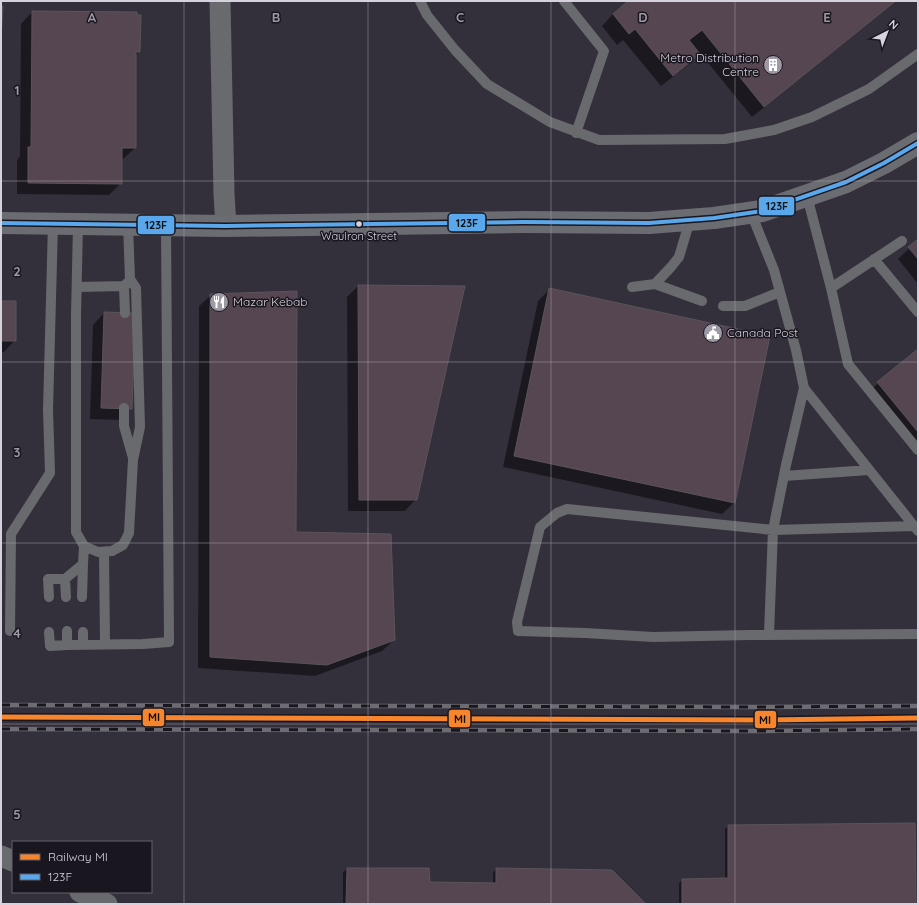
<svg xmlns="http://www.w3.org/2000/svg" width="919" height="905" viewBox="0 0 919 905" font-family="Quicksand,sans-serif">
<rect width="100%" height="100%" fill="#34303b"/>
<path fill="#0007" d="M 630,1 L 897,1 L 752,117 L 700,53 L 688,65 L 661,86 L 623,40 L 617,45 L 602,26 L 613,14 Z
M 32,12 L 139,52 L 135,56 L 135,148 L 123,159 L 121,159 L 121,183 L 109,195 L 17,194 L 17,160 L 20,156 L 21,24 Z
M 918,240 L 918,284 L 898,259 Z
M 358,286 L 416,499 L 405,511 L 348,511 L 347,297 Z
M 550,289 L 769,336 L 734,503 L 722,514 L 503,467 L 538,301 Z
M 211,295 L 295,533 L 394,640 L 382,651 L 315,676 L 198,668 L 199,306 Z
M 1,302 L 15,340 L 4,352 L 1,352 Z
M 104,313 L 131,408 L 120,420 L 90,419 L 93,325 Z
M 918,350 L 918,457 L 867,394 L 878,383 Z
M 728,826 L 915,904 L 679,904 L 679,883 L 682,880 L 725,879 L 725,829 Z
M 347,869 L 428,869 L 430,883 L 493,884 L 493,873 L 496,869 L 645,904 L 343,904 L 343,872 Z"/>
<path fill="#564652" stroke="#5a545a" d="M 628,1 L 896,1 L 764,107 L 702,30 L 689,40 L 700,54 L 673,76 L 635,29 L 629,34 L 613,14 Z
M 1,6 L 3,6 L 1,38 Z
M 32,11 L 137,12 L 137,15 L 141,15 L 140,52 L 136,52 L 136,148 L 122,148 L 122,184 L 28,183 L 28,147 L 31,147 Z
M 918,239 L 918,259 L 908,247 Z
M 358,285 L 465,286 L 417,500 L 359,500 Z
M 549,288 L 770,336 L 735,503 L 514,456 Z
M 297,291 L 296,532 L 391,534 L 395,640 L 327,665 L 210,657 L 210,294 Z
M 1,301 L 16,301 L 16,341 L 1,341 Z
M 104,312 L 135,313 L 132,409 L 101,408 Z
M 918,349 L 918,432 L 877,382 Z
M 915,823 L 916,904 L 682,904 L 682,879 L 728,878 L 728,825 Z
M 347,868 L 429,868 L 430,882 L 496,883 L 496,868 L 612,870 L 646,904 L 346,904 Z"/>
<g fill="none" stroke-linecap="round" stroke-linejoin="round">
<path stroke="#696a6e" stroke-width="10" d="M 420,1 L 427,15 L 455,50 L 487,84 L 550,122 L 599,140 L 725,139 L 774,130 L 812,117 L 869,89 L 918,54
M 564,1 L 604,51 L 576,133
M 807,196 L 831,288 L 848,364 L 918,450
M 751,213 L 774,270 L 796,350 L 804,388 L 786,465 L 773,530 L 769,634
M 78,224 L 76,316 L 76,532 L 84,546 L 98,552 L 112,551 L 123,545 L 129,533 L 133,460 L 140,427 L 136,288 L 130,279 L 128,225
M 874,259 L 918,312
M 655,284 L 702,301
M 77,287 L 124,286
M 632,287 L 655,284 L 671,267 L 679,257 L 690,220
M 831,288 L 902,241
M 723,306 L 745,306 L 780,292
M 125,313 L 124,286 L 128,282
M 804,388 L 914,526
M 124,408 L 124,426 L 133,458
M 784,476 L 869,470
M 918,531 L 914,526 L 773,530 L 567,509 L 557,513 L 540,527 L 517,622 L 518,631 L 585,633 L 653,637 L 750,635 L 918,634
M 104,552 L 105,644
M 49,597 L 48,579 L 65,579
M 66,597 L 65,579 L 83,564 L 84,546
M 82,597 L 83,564
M 10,631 L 11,534 L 50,473 L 48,410 L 53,224
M 67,631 L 67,645 L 143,644 L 169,642 L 166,226
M 49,632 L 50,646 L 67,645
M 83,632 L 83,645"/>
<path stroke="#696a6e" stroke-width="21" d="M 220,1 L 224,194 L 226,226
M 1,856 L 13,861
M 80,892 L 107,904"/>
<path stroke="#6b6c72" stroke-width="22" d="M 1,223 L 226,226 L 524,222 L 649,223 L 714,218 L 762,211 L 846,182 L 884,163 L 918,143"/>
<g stroke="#6d6c72" stroke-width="4.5">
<path id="rail" d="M 1,705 L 756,707 L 918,706
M 1,729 L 756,731 L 918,729"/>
</g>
<use href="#rail" stroke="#19161f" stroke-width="3" stroke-dasharray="9" stroke-linecap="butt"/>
<g stroke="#19161f" stroke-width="7">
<path id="bus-1" d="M 1,223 L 226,226 L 524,222 L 649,223 L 714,218 L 762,211 L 846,182 L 884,163 L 918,143"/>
</g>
<use href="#bus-1" stroke="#5aa8eb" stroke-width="4"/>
<g stroke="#19161f" stroke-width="8">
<path id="rail-1" d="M 1,717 L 757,720 L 918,718"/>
</g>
<use href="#rail-1" stroke="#f6852e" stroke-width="5"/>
</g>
<path fill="none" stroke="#9d99a5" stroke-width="1" stroke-opacity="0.55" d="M 184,1 L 184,904M 368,1 L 368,904M 551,1 L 551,904M 735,1 L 735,904M 1,181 L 918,181M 1,362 L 918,362M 1,543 L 918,543M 1,724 L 918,724"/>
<defs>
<g id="building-disc" transform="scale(1)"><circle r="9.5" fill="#9d99a5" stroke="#19161f"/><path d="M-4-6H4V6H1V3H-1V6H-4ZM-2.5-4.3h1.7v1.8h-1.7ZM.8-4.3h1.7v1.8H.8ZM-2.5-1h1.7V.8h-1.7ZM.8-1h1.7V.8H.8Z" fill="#fff"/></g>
<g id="restaurant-disc" transform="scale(1)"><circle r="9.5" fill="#9d99a5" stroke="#19161f"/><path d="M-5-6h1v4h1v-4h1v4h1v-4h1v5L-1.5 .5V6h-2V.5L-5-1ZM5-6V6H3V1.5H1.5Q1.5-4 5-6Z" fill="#fff"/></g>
<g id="civic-disc" transform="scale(1)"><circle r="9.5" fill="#9d99a5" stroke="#19161f"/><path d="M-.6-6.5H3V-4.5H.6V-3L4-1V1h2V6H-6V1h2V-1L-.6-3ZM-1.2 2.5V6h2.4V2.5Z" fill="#fff"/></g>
</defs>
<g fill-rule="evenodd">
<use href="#building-disc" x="773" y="65"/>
<use href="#restaurant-disc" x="219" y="302"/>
<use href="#civic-disc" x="713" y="333"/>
</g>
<circle fill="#d5d2de" stroke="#19161f" stroke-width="1.5" cx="359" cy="224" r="3.5"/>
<g text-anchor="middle" stroke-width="3" stroke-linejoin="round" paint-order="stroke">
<g font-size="11" fill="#d5d2de" stroke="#19161f">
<text x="359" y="240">Waulron Street</text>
</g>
<g font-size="12" fill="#d5d2de" stroke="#19161f" text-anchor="start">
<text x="759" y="62" text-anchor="end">Metro Distribution<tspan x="759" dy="14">Centre</tspan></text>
<text x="233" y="306">Mazar Kebab</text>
<text x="727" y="337">Canada Post</text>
</g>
</g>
<g font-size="13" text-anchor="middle" font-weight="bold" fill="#9d99a5" stroke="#19161f" stroke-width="3" stroke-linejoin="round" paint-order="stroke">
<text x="92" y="22">A</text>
<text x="276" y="22">B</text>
<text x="460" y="22">C</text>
<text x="643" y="22">D</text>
<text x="827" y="22">E</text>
<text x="17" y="95">1</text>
<text x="17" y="276">2</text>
<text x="17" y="457">3</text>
<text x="17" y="638">4</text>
<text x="17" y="819">5</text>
</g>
<g stroke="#19161f" stroke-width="1.5">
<rect x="758" y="196" width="37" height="20" rx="4" fill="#5aa8eb"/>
<rect x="448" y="213" width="38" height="19" rx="4" fill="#5aa8eb"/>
<rect x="137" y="215" width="38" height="20" rx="4" fill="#5aa8eb"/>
<rect x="142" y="708" width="23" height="19" rx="4" fill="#f6852e"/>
<rect x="448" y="709" width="23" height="19" rx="4" fill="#f6852e"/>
<rect x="754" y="710" width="23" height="19" rx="4" fill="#f6852e"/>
</g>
<g font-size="11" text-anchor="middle" font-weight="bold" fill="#111">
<text x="777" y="210">123F</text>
<text x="467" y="227">123F</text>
<text x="156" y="229">123F</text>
<text x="154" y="721">MI</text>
<text x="460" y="723">MI</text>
<text x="765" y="724">MI</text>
</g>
<rect width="919" height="905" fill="none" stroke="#d5d2de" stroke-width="4"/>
<rect x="12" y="841" width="140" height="52" fill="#19161f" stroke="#64616b"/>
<rect x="20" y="854" width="20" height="6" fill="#f6852e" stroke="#64616b"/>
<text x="48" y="861" font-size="12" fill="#d5d2de">Railway MI</text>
<rect x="20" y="874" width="20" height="6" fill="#5aa8eb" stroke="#64616b"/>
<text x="48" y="881" font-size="12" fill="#d5d2de">123F</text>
<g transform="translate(887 32) rotate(42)" stroke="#19161f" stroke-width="3" paint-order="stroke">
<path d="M0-3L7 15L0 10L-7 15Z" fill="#d5d2de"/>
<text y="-6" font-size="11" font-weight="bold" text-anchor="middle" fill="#d5d2de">N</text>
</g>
</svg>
